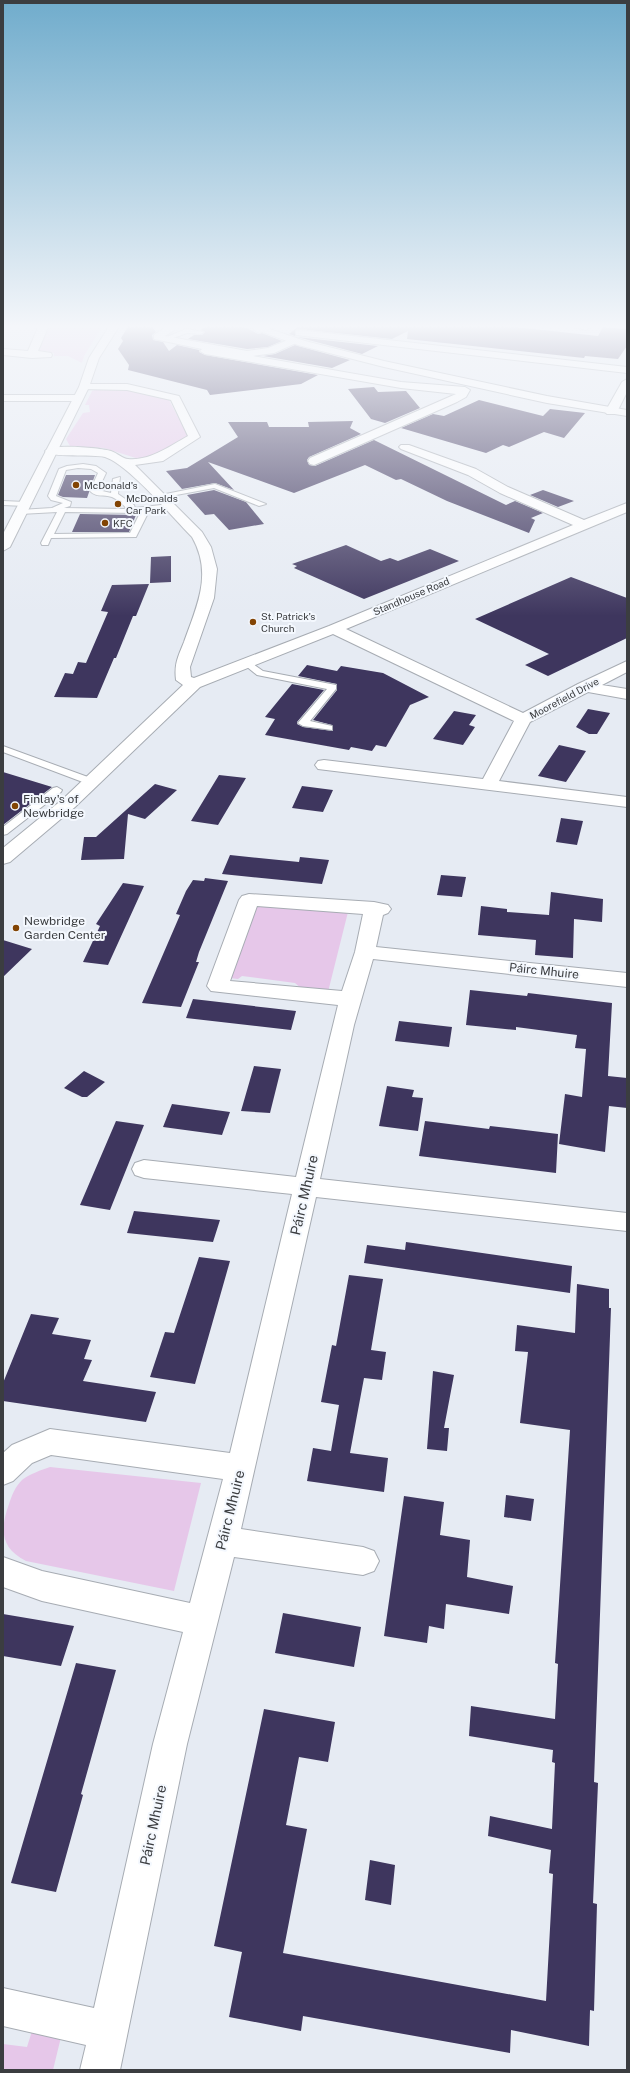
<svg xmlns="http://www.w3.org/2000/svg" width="630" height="2073" viewBox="0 0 630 2073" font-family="'Public Sans',sans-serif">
<rect width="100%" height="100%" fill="#e6ebf3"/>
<path fill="#e6c7e9" d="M 51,325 L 103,325 L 84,356 L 82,363 L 68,356 L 54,356 L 54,353 L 40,351 L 43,336 Z
M 95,390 L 135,391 L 169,400 L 188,436 L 152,456 L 139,459 L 104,448 L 70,446 L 66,439 L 83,413 L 90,412 L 89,405 L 85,405 L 92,391 Z
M 268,905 L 349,908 L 328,992 L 303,990 L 295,983 L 242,976 L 238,979 L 230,978 L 254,908 Z
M 50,1467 L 201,1483 L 174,1591 L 26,1561 C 0,1548 0,1529 9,1504 C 12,1495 15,1487 22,1480 C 30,1474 41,1470 50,1467 Z
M 32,2031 L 61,2037 L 53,2070 L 3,2070 L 3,2044 L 27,2047 Z"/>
<path fill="#3e365e" d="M 129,325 L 151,325 L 156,332 L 152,335 L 153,340 L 163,342 L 169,351 L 177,345 L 199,350 L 199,352 L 205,355 L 318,375 L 301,384 L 210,395 L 207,390 L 128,370 L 129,365 L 118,349 L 123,341 L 121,338 Z
M 208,325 L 234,325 L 247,328 L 258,334 L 262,333 L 282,341 L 268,347 L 247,349 L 188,339 L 194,335 L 202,335 L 205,332 L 201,330 Z
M 300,325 L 496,325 L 598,336 L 603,327 L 627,329 L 627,346 L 618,359 L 585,356 L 584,358 L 407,339 L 408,331 L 392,339 L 299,329 L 295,330 L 295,336 L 289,334 Z
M 297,337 L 378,346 L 362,354 Z
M 295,345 L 298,346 L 350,360 L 332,368 L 263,356 L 275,354 Z
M 374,387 L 378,392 L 406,391 L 420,408 L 385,423 L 371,419 L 348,389 Z
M 479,400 L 543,416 L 550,409 L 585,413 L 564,438 L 544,432 L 509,447 L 503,445 L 486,453 L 401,428 L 433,414 L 444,416 Z
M 353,421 L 350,428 L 361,434 L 309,457 L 307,460 L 309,465 L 315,466 L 374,440 L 506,505 L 515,501 L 543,513 L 531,518 L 535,520 L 529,533 L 447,501 L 401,479 L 396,480 L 365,465 L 294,493 L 208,462 L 234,490 L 215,483 L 182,489 L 166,471 L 187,468 L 238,437 L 228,422 L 267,422 L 269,427 L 309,427 L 308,422 Z
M 66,475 L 95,475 L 87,498 L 63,497 L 58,495 Z
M 214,490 L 246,502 L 264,524 L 229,530 L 214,514 L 205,515 L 187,495 Z
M 543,490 L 574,501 L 558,507 L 530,495 Z
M 80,514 L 81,514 L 136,515 L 129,532 L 72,532 Z
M 346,545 L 381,561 L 390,558 L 398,561 L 430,549 L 459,561 L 364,599 L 294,568 L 297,566 L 292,564 Z
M 171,556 L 171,582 L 150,583 L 151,557 Z
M 571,577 L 627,598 L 627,638 L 548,676 L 525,665 L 549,654 L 475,619 Z
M 149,584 L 136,616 L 133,616 L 116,658 L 114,658 L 97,698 L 54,697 L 65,673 L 73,674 L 78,662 L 86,663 L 108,612 L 101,611 L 112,585 Z
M 307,665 L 337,671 L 341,666 L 383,673 L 429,697 L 410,705 L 386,747 L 376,745 L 372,751 L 351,747 L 349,750 L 265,735 L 275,719 L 265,717 L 292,684 L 324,690 L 297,722 L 297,724 L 303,727 L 333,731 L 332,725 L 313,720 L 337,690 L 337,684 L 298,676 Z
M 588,709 L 610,713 L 597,734 L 589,734 L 576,727 Z
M 454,711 L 476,715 L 469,725 L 475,727 L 463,745 L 433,739 Z
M 559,745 L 586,751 L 566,782 L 538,776 Z
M 3,772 L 52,787 L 3,825 Z
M 219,775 L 246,778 L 218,825 L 191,821 Z
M 155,784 L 177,790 L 145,819 L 128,814 L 124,859 L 81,860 L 84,837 L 96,837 Z
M 302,786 L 333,790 L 323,812 L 292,808 Z
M 561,818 L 583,821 L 577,845 L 556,842 Z
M 230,855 L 299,862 L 300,857 L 329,860 L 322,884 L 222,874 Z
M 441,875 L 466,877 L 462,897 L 437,895 Z
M 205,878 L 228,881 L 199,952 L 196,962 L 199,962 L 181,1007 L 142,1003 L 180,915 L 176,914 L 186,891 L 193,880 L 204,881 Z
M 123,883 L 144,886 L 108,965 L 83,962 L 100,926 L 96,924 Z
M 551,892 L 603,899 L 602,922 L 574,919 L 573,958 L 535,955 L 536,940 L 478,935 L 481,906 L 507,909 L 507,912 L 549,915 Z
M 3,940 L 32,949 L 3,977 Z
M 470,990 L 527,996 L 528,993 L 612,1003 L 608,1076 L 627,1078 L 627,1108 L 609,1106 L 605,1152 L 559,1144 L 565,1094 L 582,1097 L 586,1049 L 575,1048 L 577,1035 L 516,1027 L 516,1030 L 466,1025 Z
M 193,999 L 270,1008 L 296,1011 L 291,1030 L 186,1018 Z
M 399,1021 L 452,1027 L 449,1047 L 395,1041 Z
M 254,1066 L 281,1069 L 270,1113 L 241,1111 Z
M 84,1071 L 105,1082 L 87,1097 L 82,1097 L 64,1088 Z
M 387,1086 L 414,1090 L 412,1097 L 423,1098 L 418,1131 L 379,1126 Z
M 172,1104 L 230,1112 L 222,1135 L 163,1127 Z
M 116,1121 L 144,1125 L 110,1210 L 80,1205 Z
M 425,1121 L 489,1129 L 490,1126 L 558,1134 L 556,1173 L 419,1156 Z
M 134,1211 L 163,1214 L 220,1220 L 213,1242 L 127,1233 Z
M 406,1242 L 572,1266 L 570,1293 L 364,1263 L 367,1245 L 405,1250 Z
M 199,1257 L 230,1261 L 195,1384 L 150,1377 L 165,1332 L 174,1333 Z
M 349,1275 L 383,1279 L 371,1350 L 386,1352 L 382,1380 L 364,1378 L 350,1453 L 388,1458 L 384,1492 L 307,1481 L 313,1448 L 331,1451 L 339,1405 L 321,1402 L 332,1345 L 336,1346 Z
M 577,1284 L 609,1289 L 609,1308 L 611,1308 L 594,1782 L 598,1783 L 593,1903 L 597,1904 L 594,2011 L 590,2010 L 589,2046 L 511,2030 L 510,2053 L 303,2016 L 301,2031 L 229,2017 L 242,1952 L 214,1946 L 264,1709 L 335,1722 L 328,1762 L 299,1757 L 286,1825 L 307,1829 L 283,1953 L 546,2001 L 553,1874 L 549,1873 L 551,1850 L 488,1836 L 490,1816 L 552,1829 L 555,1763 L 552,1762 L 553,1750 L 469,1736 L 471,1706 L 555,1719 L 558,1664 L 555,1663 L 570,1430 L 520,1423 L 528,1352 L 515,1351 L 517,1325 L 575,1333 Z
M 31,1314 L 59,1318 L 52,1334 L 91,1340 L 84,1359 L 92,1360 L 83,1381 L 156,1392 L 146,1422 L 3,1401 L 3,1383 Z
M 433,1371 L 454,1375 L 444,1428 L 449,1428 L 447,1451 L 427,1449 Z
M 506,1495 L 534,1499 L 531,1521 L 504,1517 Z
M 404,1496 L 444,1502 L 440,1535 L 470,1540 L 467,1577 L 513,1586 L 509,1614 L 446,1604 L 444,1629 L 429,1626 L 427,1643 L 384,1636 Z
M 283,1613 L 361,1627 L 354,1667 L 275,1653 Z
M 3,1614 L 74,1626 L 61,1666 L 3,1656 Z
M 76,1663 L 116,1670 L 81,1794 L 83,1795 L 56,1892 L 11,1883 Z
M 370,1860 L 395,1865 L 391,1905 L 365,1900 Z"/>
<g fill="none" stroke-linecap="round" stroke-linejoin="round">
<g stroke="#a7acb3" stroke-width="2">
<path id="lane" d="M 186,329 L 204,332 L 201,334 L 187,333 L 165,341 L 162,339 Z
M 83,464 L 96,466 L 106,473 L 98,490 L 111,493 L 113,479 L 120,477 L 118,494 L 134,505 L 135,508 L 170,504 L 174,506 L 170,508 L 144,512 L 147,515 L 136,537 L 51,538 L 48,545 L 42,545 L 41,543 L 57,512 L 20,514 L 16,512 L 20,510 L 52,508 L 63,503 L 51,500 L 48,496 L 59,469 L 67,466 ZM 78,468 L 91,469 L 98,473 L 90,491 C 97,498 103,494 112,497 C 117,499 124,505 127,509 L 64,508 L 70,506 L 71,502 L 56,496 L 66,470 ZM 65,512 L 137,513 L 139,515 L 130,533 L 54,534 Z
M 215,484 L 266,504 L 259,506 L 214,488 L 160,498 L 156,496 Z
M 3,501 L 25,502 L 29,504 L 25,506 L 3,505 Z
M 246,659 L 263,671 L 336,685 L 336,689 L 310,721 L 332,726 L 332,730 L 303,726 L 298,723 L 327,689 L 257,675 L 241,662 Z
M 3,746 L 96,780 L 97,782 L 96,784 L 88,784 L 3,752 Z
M 57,787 L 62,790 L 61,792 L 7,834 L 3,835 L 3,827 L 53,788 Z"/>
</g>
<g stroke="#a7acb3" stroke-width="2">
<path id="street" d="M 39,325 L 49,325 L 38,351 L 51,353 L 52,355 L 51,357 L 32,358 L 3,355 L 3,349 L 28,351 Z
M 161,325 L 170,325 L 174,330 L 165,336 L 247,351 L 268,348 L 293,338 L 298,341 L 296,343 L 274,353 L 253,356 L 401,382 L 465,387 L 470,390 L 466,397 L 457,402 L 314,465 L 310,464 L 308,461 L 310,458 L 456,394 L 401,388 L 205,354 L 200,351 L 202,349 L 154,339 L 154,335 L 163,329 Z
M 264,325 L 280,325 L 259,333 L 254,330 Z
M 566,325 L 590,325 L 591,327 L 586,330 Z
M 299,330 L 627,367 L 627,373 L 296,335 L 296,331 Z
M 627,379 L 627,392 L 617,412 L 615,414 L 607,414 L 605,412 L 622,382 Z
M 84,384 L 127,384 L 179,396 L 200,437 L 163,461 L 135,465 L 202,532 L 211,547 L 217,569 L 214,598 L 190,667 L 191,677 L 194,678 L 329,626 L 573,525 L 500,493 L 468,475 L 401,449 L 399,447 L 401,445 L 409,445 L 476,469 L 508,487 L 584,520 L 627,503 L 627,512 L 346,629 L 523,713 L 578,684 L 627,661 L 627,672 L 602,685 L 627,689 L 627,699 L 588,692 L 530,722 L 499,781 L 627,797 L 627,807 L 318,769 L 315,765 L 318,761 L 324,760 L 483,779 L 514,721 L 333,634 L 200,687 L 75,807 L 10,862 L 3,864 L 3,848 L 63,799 L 183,685 L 176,680 C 174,664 178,657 184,642 C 197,605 213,574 192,537 C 173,518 128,464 105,457 C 93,454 50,458 45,451 C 51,443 102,448 111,451 C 117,453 123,459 128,459 C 150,461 170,446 188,436 L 171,400 L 127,390 L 80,389 L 79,387 Z
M 3,395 L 77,395 L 82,398 L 77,401 L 3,401 Z
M 249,894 L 374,902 L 388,905 L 391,909 L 388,913 L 383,915 L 376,947 L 627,973 L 627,987 L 373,959 L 354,1025 L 320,1179 L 627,1213 L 627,1231 L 316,1197 L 241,1529 L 363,1547 L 374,1551 L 379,1561 L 374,1571 L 363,1575 L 234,1557 L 187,1744 L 120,2070 L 80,2070 L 86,2045 L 3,2026 L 3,1988 L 94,2008 L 153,1744 L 183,1632 L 42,1601 L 3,1587 L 3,1557 L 42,1571 L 190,1603 L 223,1479 L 51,1455 L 32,1463 L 13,1481 L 3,1485 L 3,1453 L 12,1445 L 50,1429 L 230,1453 L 292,1194 L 144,1178 L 135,1175 L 132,1169 L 135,1163 L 144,1160 L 296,1177 L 338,1005 L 211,991 L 207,986 L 239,900 L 242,896 ZM 257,906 L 363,914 L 355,952 L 342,991 L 230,981 Z"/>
</g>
<g stroke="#a7acb3" stroke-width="2">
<path id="secondary" d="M 110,325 L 120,325 L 99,358 L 89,387 L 10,547 L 3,551 L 3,534 L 79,387 L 89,358 Z
M 243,325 L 258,325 L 305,341 L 384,361 L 547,396 L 627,410 L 627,416 L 547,403 L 384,367 L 298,345 Z"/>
</g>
<use href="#lane" fill="#fff" fill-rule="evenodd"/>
<use href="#street" fill="#fff" fill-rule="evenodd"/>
<use href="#secondary" fill="#fff" fill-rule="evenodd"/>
</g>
<linearGradient id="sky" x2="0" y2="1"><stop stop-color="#70accc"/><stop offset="0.53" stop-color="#f4f6fa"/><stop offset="1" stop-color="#f4f6fa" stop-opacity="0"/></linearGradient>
<rect width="630" height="616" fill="url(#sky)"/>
<g fill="#824404" stroke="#f4f8fe" stroke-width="1.5">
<circle cx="76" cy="485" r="4"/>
<circle cx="118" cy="504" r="4"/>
<circle cx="105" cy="523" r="4"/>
<circle cx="253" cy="622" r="4"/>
<circle cx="15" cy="806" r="4"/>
<circle cx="16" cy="928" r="4"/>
</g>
<g text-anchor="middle" stroke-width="4" stroke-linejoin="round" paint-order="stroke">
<g font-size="10" fill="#3b3d40" stroke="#f4f8fe" text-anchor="start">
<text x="84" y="489">McDonald's</text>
<text x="126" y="502">McDonalds<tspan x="126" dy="12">Car Park</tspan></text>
<text x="113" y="527">KFC</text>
<text x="261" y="620">St. Patrick's<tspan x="261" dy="12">Church</tspan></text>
</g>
<g font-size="10" fill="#3b3d40" stroke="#f4f8fe">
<text transform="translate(411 596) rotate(-23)" y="4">Standhouse Road</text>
<text transform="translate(564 698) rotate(-28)" y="4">Moorefield Drive</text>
</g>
<g font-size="12" fill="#3b3d40" stroke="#f4f8fe" text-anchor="start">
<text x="23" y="803">Finlay's of<tspan x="23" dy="14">Newbridge</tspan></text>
<text x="24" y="925">Newbridge<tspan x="24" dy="14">Garden Center</tspan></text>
</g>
<g font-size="12" fill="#3b3d40" stroke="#f4f8fe">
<text transform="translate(544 971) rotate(6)" y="4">Páirc Mhuire</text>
</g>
<g font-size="14" fill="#3b3d40" stroke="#f4f8fe">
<text transform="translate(304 1195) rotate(-77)" y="5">Páirc Mhuire</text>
<text transform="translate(230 1510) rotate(-76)" y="5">Páirc Mhuire</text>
<text transform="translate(153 1825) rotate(-78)" y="5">Páirc Mhuire</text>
</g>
</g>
<rect width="630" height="2073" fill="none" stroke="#3b3d40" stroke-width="8"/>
</svg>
